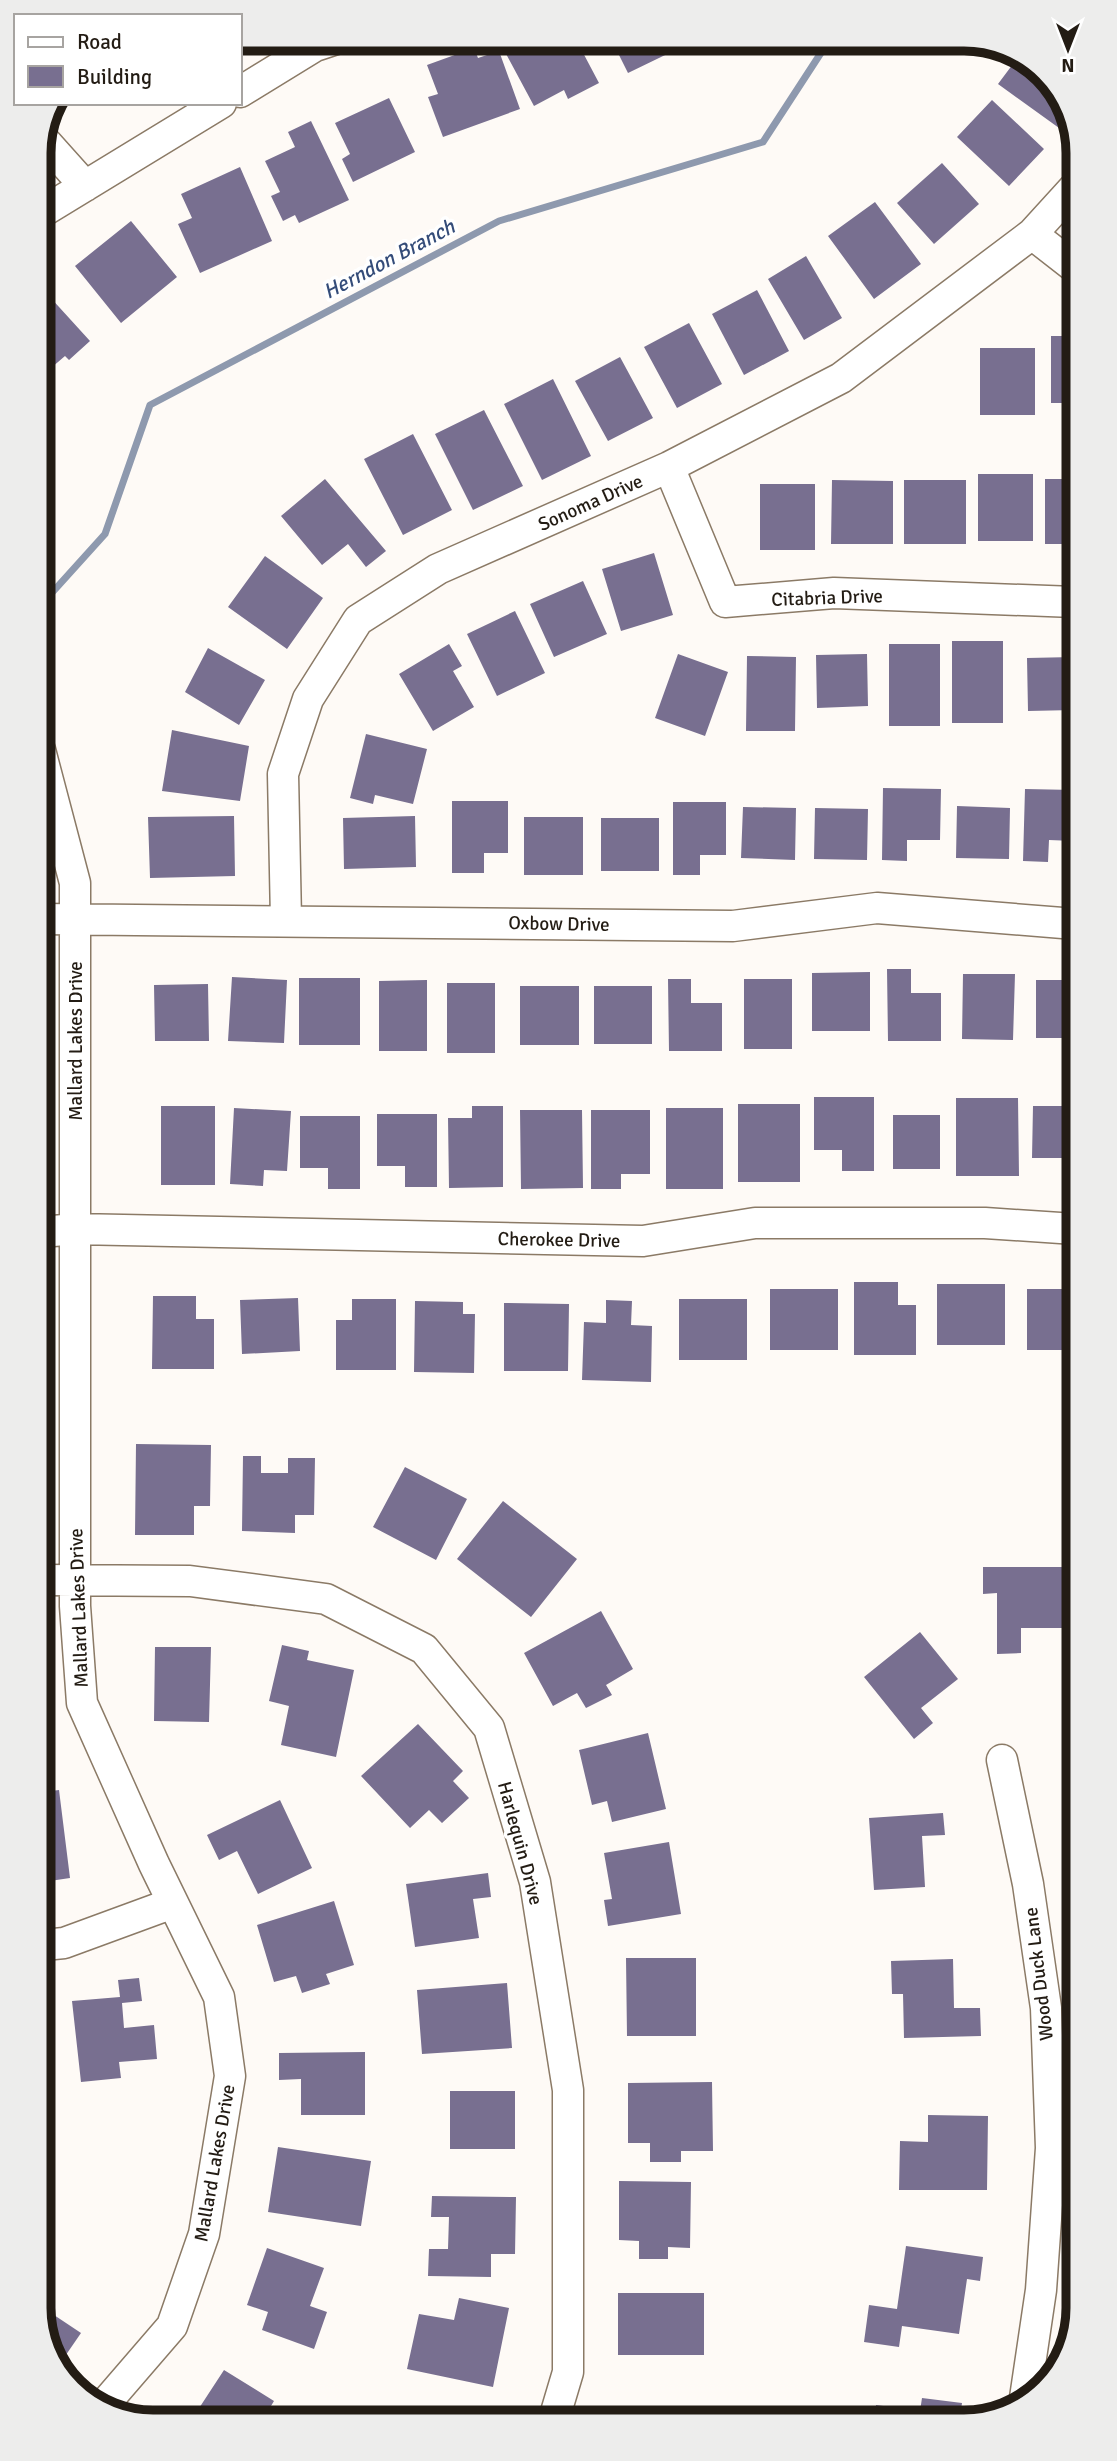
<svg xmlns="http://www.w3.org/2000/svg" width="1117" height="2461" viewBox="0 0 1117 2461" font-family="Signika,sans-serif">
<rect width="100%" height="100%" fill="#fefaf6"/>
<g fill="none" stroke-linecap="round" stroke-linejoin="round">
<path stroke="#8e99ae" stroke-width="7" d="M 40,606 L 105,534 L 150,405 L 499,221 L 763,142 L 830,39"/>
</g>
<path fill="#786f90" d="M 498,39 L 562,39 L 570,55 L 581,49 L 599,83 L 568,99 L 564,90 L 534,106 Z
M 611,39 L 691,39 L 692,42 L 628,73 Z
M 474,48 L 478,58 L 499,51 L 520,109 L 443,137 L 428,97 L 438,94 L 427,65 Z
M 1019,56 L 1034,62 L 1072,115 L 1072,125 L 1066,133 L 998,84 Z
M 389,98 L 415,152 L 353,182 L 342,159 L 350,154 L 335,123 Z
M 992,100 L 1044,149 L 1009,186 L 957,137 Z
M 311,121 L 349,200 L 299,223 L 295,215 L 283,221 L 271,196 L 280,192 L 265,161 L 295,147 L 288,132 Z
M 942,163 L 979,204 L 934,244 L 897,203 Z
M 240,167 L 272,241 L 200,273 L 178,224 L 192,218 L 181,194 Z
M 875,202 L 921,264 L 874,299 L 828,236 Z
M 131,221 L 177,277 L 121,323 L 75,266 Z
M 806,256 L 842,318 L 804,340 L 768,279 Z
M 39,285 L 90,341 L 69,360 L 65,356 L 44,374 L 39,369 Z
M 757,290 L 789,351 L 744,375 L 712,314 Z
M 689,323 L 722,384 L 677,408 L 644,347 Z
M 1051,336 L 1073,336 L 1073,403 L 1051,403 Z
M 980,348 L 1035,348 L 1035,415 L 980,415 Z
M 620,357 L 653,418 L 608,441 L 575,381 Z
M 553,379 L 591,456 L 542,480 L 504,404 Z
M 484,410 L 523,486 L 473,510 L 435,434 Z
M 413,434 L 452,510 L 403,535 L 364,459 Z
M 978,474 L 1033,474 L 1033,541 L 978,541 Z
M 325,479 L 386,551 L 366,567 L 348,544 L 322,565 L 281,516 Z
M 1045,479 L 1073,479 L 1074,544 L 1045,544 Z
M 832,480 L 893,481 L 893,544 L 831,544 Z
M 904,480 L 966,480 L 966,544 L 904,544 Z
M 760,484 L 815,484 L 815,550 L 760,550 Z
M 654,553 L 673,615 L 621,631 L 602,569 Z
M 265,556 L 323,598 L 287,649 L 228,607 Z
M 583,581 L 607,634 L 554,657 L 530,604 Z
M 515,611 L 545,673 L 497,696 L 467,634 Z
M 952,641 L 1003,641 L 1003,723 L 952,723 Z
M 449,644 L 462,666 L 453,671 L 474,707 L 433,731 L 399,674 Z
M 889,644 L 940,644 L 940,726 L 889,726 Z
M 208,648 L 265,680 L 239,725 L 185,692 Z
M 678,654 L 728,672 L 705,736 L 655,718 Z
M 867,654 L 868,706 L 817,708 L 816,655 Z
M 747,656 L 796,657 L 795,731 L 746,731 Z
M 1074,657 L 1074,710 L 1028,711 L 1027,658 Z
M 172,730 L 249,746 L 240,801 L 162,791 Z
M 366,734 L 427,749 L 413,804 L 375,795 L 373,804 L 350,798 Z
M 883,788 L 941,789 L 940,840 L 907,840 L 907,861 L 882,860 Z
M 1025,789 L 1074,790 L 1074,841 L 1049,840 L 1048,862 L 1023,861 Z
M 452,801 L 508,801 L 508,853 L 484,853 L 484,873 L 452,873 Z
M 673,802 L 726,802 L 726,855 L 700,855 L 700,875 L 673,875 Z
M 957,806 L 1010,808 L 1009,859 L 956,858 Z
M 743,807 L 796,808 L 795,860 L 741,858 Z
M 815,808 L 868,809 L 867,860 L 814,859 Z
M 234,816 L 235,876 L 150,878 L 148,817 Z
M 415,816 L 416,867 L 344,869 L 343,818 Z
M 524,817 L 583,817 L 583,875 L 524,875 Z
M 601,818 L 659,818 L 659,871 L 601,871 Z
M 887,969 L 911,969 L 911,993 L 941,993 L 941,1041 L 888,1041 Z
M 870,972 L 870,1031 L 812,1031 L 812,973 Z
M 963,974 L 1015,974 L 1013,1040 L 962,1039 Z
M 232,977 L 287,980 L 284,1043 L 228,1041 Z
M 299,978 L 360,978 L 360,1045 L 299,1045 Z
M 668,979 L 691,979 L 691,1003 L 722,1003 L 722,1051 L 669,1051 Z
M 744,979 L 792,979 L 792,1049 L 744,1049 Z
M 427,980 L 427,1051 L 379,1051 L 379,981 Z
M 1036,980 L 1075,980 L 1075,1038 L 1036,1038 Z
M 447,983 L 495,983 L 495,1053 L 447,1053 Z
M 208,984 L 209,1041 L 155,1041 L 154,985 Z
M 520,986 L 579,986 L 579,1045 L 520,1045 Z
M 594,986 L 652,986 L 652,1044 L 594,1044 Z
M 814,1097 L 874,1097 L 874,1171 L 842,1171 L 842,1150 L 814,1150 Z
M 956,1098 L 1018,1098 L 1019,1176 L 956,1176 Z
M 738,1104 L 800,1104 L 800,1182 L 738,1182 Z
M 161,1106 L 215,1106 L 215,1185 L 161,1185 Z
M 472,1106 L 503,1106 L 503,1187 L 449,1188 L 448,1118 L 472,1118 Z
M 1033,1106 L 1075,1106 L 1075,1180 L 1064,1180 L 1064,1158 L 1032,1158 Z
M 234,1108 L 291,1111 L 287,1171 L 264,1170 L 263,1186 L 230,1184 Z
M 666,1108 L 723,1108 L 723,1189 L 666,1189 Z
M 520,1110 L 582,1110 L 583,1188 L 521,1189 Z
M 591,1110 L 650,1110 L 650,1174 L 621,1174 L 621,1189 L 591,1189 Z
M 377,1114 L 437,1114 L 437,1187 L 405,1187 L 405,1166 L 377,1166 Z
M 893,1115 L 940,1115 L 940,1169 L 893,1169 Z
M 300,1116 L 360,1116 L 360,1189 L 328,1189 L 328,1168 L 300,1168 Z
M 854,1282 L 898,1282 L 898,1305 L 916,1305 L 916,1355 L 854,1355 Z
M 937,1284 L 1005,1284 L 1005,1345 L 937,1345 Z
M 770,1289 L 838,1289 L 838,1350 L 770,1350 Z
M 1027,1289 L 1076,1289 L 1076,1350 L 1027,1350 Z
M 153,1296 L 196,1296 L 196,1319 L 214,1319 L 214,1369 L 152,1369 Z
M 298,1298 L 300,1351 L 242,1354 L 240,1300 Z
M 352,1299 L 396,1299 L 396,1370 L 336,1370 L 336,1320 L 352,1320 Z
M 679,1299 L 747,1299 L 747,1360 L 679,1360 Z
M 606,1300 L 632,1301 L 631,1325 L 652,1326 L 651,1382 L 582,1380 L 584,1322 L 606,1323 Z
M 415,1301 L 463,1302 L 463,1314 L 475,1314 L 474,1373 L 414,1372 Z
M 504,1303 L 569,1304 L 568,1371 L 504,1371 Z
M 136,1444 L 211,1445 L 210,1506 L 194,1506 L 194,1535 L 135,1535 Z
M 243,1456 L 261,1456 L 261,1473 L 288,1473 L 288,1458 L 315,1458 L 314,1515 L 295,1515 L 295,1533 L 242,1531 Z
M 405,1467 L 467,1499 L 436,1560 L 373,1527 Z
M 503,1501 L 577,1559 L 531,1617 L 457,1559 Z
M 983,1567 L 1072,1567 L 1073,1628 L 1021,1628 L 1021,1653 L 997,1654 L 997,1593 L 983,1594 Z
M 601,1611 L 633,1669 L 606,1685 L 612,1695 L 586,1708 L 577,1693 L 553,1706 L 524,1653 Z
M 920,1632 L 958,1679 L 921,1708 L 933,1723 L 914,1739 L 864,1677 Z
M 282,1645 L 309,1651 L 307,1660 L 354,1670 L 336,1757 L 281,1745 L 289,1706 L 269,1701 Z
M 155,1647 L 211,1647 L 209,1722 L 154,1721 Z
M 418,1724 L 463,1771 L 453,1781 L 469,1798 L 442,1823 L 429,1810 L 410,1828 L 361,1776 Z
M 648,1733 L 666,1809 L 612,1822 L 607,1801 L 592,1805 L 579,1750 Z
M 59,1790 L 70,1878 L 43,1882 L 43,1792 Z
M 280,1800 L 312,1868 L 258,1894 L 237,1851 L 219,1860 L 207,1835 Z
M 943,1813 L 945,1835 L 922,1836 L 925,1887 L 874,1890 L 869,1818 Z
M 669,1842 L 681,1914 L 608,1926 L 604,1900 L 612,1899 L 604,1853 Z
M 488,1873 L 491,1897 L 473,1899 L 479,1938 L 415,1947 L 406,1884 Z
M 334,1901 L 354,1965 L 326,1974 L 330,1984 L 302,1993 L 296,1976 L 274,1982 L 257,1925 Z
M 626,1958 L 696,1958 L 696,2036 L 627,2036 Z
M 953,1959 L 954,2008 L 980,2008 L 981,2036 L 904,2038 L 903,1994 L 892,1994 L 891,1961 Z
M 139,1978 L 142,2001 L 122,2003 L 124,2028 L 154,2025 L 157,2059 L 119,2062 L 121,2078 L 81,2082 L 72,2001 L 120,1997 L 118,1980 Z
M 507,1983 L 512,2048 L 422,2054 L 417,1990 Z
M 365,2052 L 365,2115 L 301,2115 L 301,2079 L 279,2080 L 279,2053 Z
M 712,2082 L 713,2151 L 681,2151 L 681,2162 L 650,2162 L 650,2143 L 628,2143 L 628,2083 Z
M 450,2091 L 515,2091 L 515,2149 L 450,2149 Z
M 928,2115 L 988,2116 L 987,2190 L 899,2190 L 900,2141 L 928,2142 Z
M 278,2147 L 371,2161 L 361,2226 L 268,2212 Z
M 619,2181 L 691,2182 L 690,2248 L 668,2247 L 668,2259 L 639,2259 L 639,2241 L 619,2240 Z
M 432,2196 L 516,2197 L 515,2254 L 491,2254 L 491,2277 L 428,2276 L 429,2249 L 448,2249 L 449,2217 L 431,2217 Z
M 906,2246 L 983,2257 L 980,2281 L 967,2279 L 959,2334 L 902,2326 L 899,2347 L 864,2342 L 869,2305 L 897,2309 Z
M 267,2248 L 324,2268 L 310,2306 L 327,2312 L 314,2349 L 262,2330 L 268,2312 L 247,2305 Z
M 618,2293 L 704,2293 L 704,2355 L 618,2355 Z
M 459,2298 L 509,2308 L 493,2387 L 407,2369 L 419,2314 L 454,2320 Z
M 45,2309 L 81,2333 L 59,2365 L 45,2346 Z
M 224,2370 L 274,2401 L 262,2421 L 190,2422 Z
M 922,2398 L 962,2403 L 960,2417 L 875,2417 L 876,2405 L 920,2411 Z
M 603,2411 L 637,2417 L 637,2419 L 601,2419 Z"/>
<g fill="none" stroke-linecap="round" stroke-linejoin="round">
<g stroke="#8b7a66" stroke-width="33">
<path id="minor" d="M 240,92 L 315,46 L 336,39
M 42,138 L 85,186
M 39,214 L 221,103
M 1032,234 L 1073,266
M 669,467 L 725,602 L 834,593 L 1074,602
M 40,750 L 75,883 L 75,1606 L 82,1703 L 154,1864 L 219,1997 L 230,2076 L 204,2234 L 172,2326 L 103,2406
M 41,919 L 733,926 L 877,908 L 1075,924
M 286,920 L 283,774 L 308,699 L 358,620 L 438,569 L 669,467 L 841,378 L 1032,234 L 1073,189
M 42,1232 L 75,1229 L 643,1241 L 755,1223 L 985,1223 L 1075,1229
M 43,1580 L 190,1581 L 326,1599 L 424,1649 L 489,1728 L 535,1882 L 568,2090 L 568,2372 L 554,2419
M 1002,1760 L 1028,1884 L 1046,2008 L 1051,2148 L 1041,2290 L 1025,2398
M 44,1945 L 64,1943 L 173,1903"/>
</g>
<use href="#minor" stroke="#fff" stroke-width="30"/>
</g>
<g text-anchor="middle" stroke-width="7" stroke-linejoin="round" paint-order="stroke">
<g font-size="19" fill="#231c14" stroke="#fff">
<text transform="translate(590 502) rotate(-24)" y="7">Sonoma Drive</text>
<text transform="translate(827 597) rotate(-2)" y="7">Citabria Drive</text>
<text transform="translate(559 923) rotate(1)" y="7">Oxbow Drive</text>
<text transform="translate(75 1041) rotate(-90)" y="7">Mallard Lakes Drive</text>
<text transform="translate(559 1239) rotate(1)" y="7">Cherokee Drive</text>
<text transform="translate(78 1608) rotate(-92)" y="7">Mallard Lakes Drive</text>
<text transform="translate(521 1843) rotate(75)" y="7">Harlequin Drive</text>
<text transform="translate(1038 1974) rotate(-97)" y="7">Wood Duck Lane</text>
<text transform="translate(214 2163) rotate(-80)" y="7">Mallard Lakes Drive</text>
</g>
<g font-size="21" font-style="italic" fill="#344c79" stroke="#fff">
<text transform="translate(389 259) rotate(-28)" y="7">Herndon Branch</text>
</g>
</g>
<path d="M0 0H1117V2461H0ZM153 51H964A102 102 0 0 1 1066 153V2308A102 102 0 0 1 964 2410H153A102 102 0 0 1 51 2308V153A102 102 0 0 1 153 51Z" fill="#ededec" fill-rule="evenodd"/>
<path fill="none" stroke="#231c14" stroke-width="9" d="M153 51H964A102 102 0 0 1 1066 153V2308A102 102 0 0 1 964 2410H153A102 102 0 0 1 51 2308V153A102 102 0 0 1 153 51Z"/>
<rect x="14" y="14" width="228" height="91" fill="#ffffff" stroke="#a7a4a1" stroke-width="2"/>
<rect x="28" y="37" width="35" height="10" fill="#ffffff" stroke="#a7a4a1" stroke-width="2"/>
<text x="77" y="49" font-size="21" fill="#231c14">Road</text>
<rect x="28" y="66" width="35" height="21" fill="#786f90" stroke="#a7a4a1" stroke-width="2"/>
<text x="77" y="84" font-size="21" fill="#231c14">Building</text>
<g transform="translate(1068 49) rotate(180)" stroke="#ffffff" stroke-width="5" paint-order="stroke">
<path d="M0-5L12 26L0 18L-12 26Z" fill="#231c14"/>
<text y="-10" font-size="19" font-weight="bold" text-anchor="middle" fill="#231c14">N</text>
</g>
</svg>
